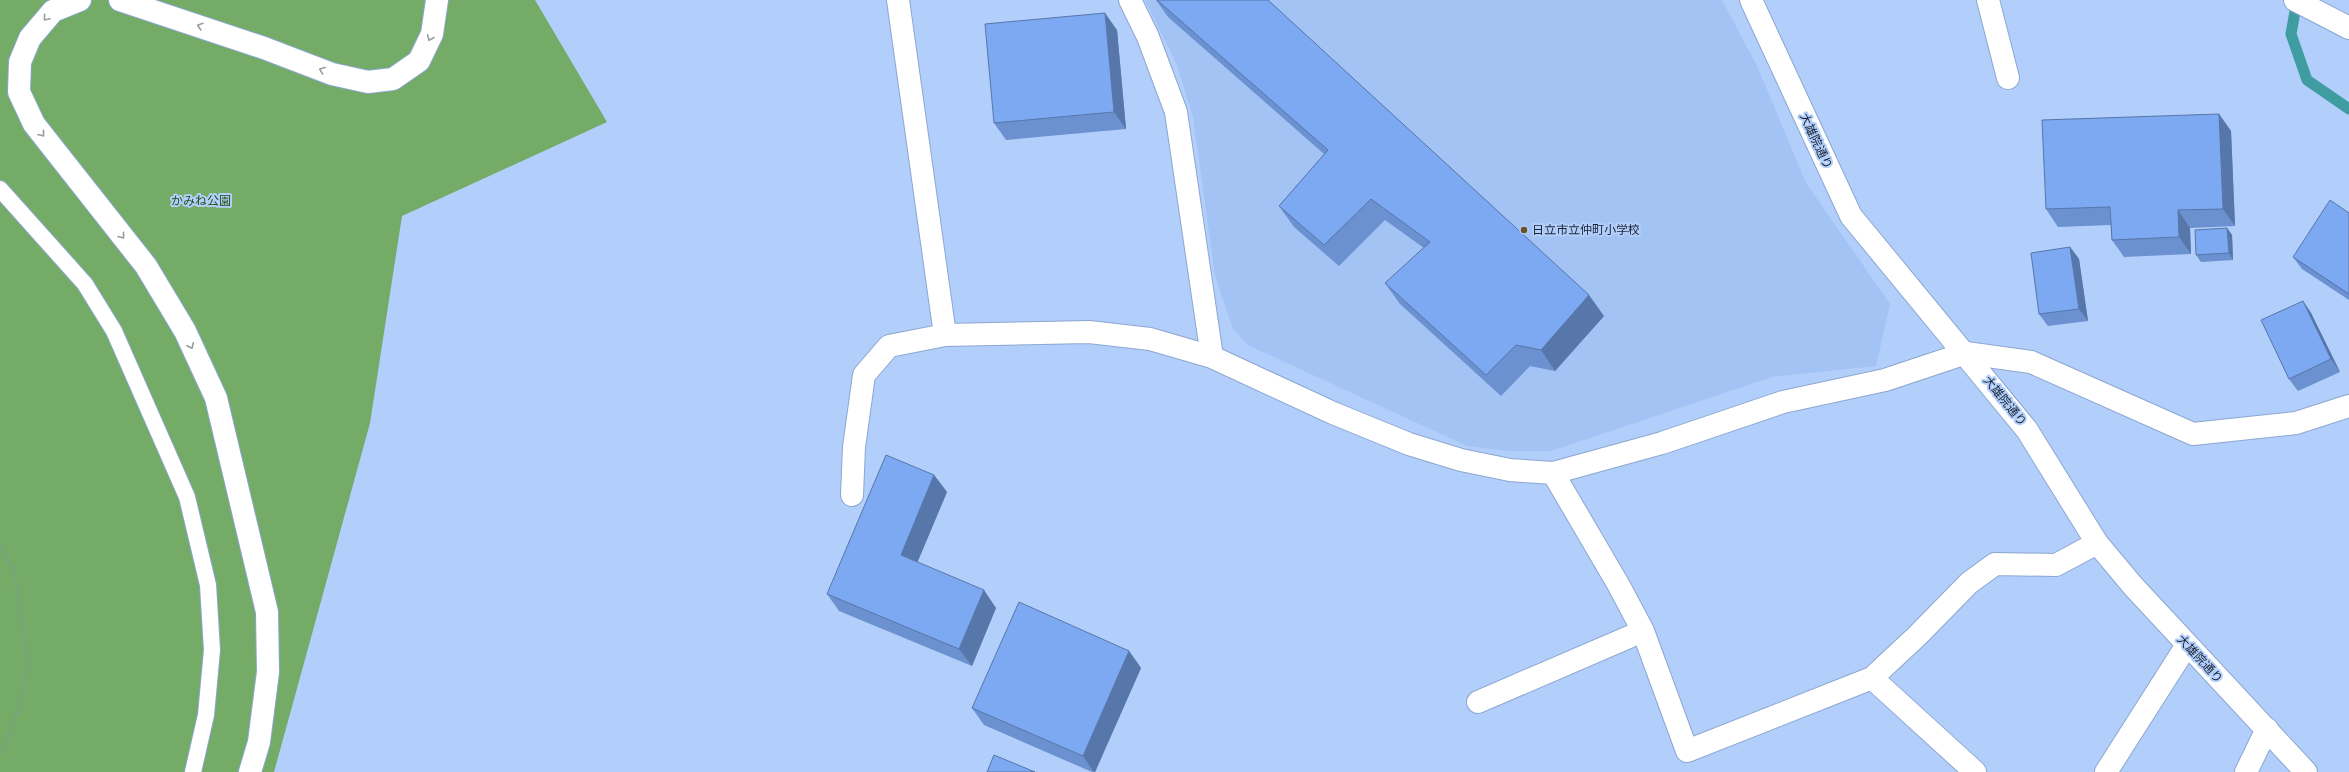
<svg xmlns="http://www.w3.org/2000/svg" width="2349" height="772" viewBox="0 0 2349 772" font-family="'Nunito Sans','Noto Sans JP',sans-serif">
<rect width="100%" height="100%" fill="#b2cefa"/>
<path fill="#a3c3f4" d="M 1145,0 L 1722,0 L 1758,68 L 1806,183 L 1890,304 L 1876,366 L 1772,377 L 1551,451 L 1508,451 L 1467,446 L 1248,345 L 1233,329 L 1215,276 L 1193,117 L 1177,65 Z"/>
<path fill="#74ab66" d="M 0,0 L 535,0 L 607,122 L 402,216 L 370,423 L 274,772 L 0,772 Z"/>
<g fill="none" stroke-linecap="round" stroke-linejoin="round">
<path stroke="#3f9da1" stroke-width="11" d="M 2297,0 L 2291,34 L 2307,80 L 2349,109"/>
<g stroke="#8ca7d1" stroke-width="18">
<path id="service" d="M 0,189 L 85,284 L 114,331 L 187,497 L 208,585 L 212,650 L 206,715 L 193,772"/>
</g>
<g stroke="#8ca7d1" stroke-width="24">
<path id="minor" d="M 898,0 L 945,335
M 1130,0 L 1148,37 L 1176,112 L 1212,357
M 1988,0 L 2008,78
M 2295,0 L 2349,28
M 1553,473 L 1618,584 L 1643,631
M 852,495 L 854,447 L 864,375 L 889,346 L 945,335 L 1089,332 L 1150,339 L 1212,357 L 1333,413 L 1409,444 L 1461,460 L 1510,470 L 1553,473 L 1662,443 L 1783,402 L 1885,380 L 1966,353 L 2031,362 L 2193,434 L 2296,423 L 2349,406
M 1872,678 L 1975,772
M 1478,702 L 1643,631 L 1687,751 L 1872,678 L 1917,636 L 1969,583 L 1995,564 L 2056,565 L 2097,543
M 2106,772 L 2187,645
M 2246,772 L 2267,729"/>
</g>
<g stroke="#8ca7d1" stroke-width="24">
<path id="tertiary" d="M 80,0 L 53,11 L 30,38 L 20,62 L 19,92 L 34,124 L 146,266 L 185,331 L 216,398 L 267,612 L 268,672 L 259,742 L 250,772
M 120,0 L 264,48 L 332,74 L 368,82 L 393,79 L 419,61 L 432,34 L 437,0
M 1751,0 L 1851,216 L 2027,430 L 2097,543 L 2133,586 L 2306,772"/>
</g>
<path stroke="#7d93b5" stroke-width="2.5" stroke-dasharray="1 3" stroke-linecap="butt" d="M 0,546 L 14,570 L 28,662 L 22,697 L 5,748 L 0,753"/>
<use href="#service" stroke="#fff" stroke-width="16"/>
<use href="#minor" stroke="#fff" stroke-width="22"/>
<use href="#tertiary" stroke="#fff" stroke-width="22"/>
</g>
<path fill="#6b91d0" d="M 1156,0 L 1268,0 L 1604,316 L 1555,371 L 1530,366 L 1501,396 L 1400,304 L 1385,283 L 1424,248 L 1385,220 L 1339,266 L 1294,227 L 1279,206 L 1324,154 L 1168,17 Z
M 1117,30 L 1126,129 L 1006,140 L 994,123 Z
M 2219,114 L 2231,131 L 2235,226 L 2190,228 L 2191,254 L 2124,257 L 2112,240 L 2111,225 L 2058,227 L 2046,209 Z
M 2349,213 L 2349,300 L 2302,269 L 2293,257 Z
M 2227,228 L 2232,235 L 2233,260 L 2201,262 L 2196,255 Z
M 2070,247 L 2079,259 L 2088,321 L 2048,326 L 2039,314 Z
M 2303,301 L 2311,313 L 2340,372 L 2298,391 L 2289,379 Z
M 934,475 L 947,492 L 917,562 L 996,608 L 972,666 L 839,611 L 827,594 Z
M 1129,651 L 1141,668 L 1095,772 L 1092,772 L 984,725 L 972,708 Z"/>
<path fill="#5776a9" d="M 1105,13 L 1117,30 L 1126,129 L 1114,112 Z
M 2219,114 L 2231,131 L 2235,226 L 2223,209 Z
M 2178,210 L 2190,228 L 2191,254 L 2179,237 Z
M 2227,228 L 2232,235 L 2233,260 L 2229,253 Z
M 2070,247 L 2079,259 L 2088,321 L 2079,309 Z
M 1589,295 L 1604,316 L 1555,371 L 1541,350 Z
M 2303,301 L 2311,313 L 2340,372 L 2331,359 Z
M 934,475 L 947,492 L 913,573 L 901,555 Z
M 984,590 L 996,608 L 972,666 L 959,649 Z
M 1129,651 L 1141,668 L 1095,772 L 1094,772 L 1083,756 Z"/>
<path fill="#7ca9f2" stroke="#5776a9" d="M 1157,0 L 1268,0 L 1589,295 L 1541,350 L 1516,345 L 1486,375 L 1385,283 L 1430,242 L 1371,199 L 1324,245 L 1279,206 L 1328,150 Z
M 1105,13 L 1114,112 L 994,123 L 985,24 Z
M 2219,114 L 2223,209 L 2178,210 L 2179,237 L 2112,240 L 2110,207 L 2046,209 L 2042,120 Z
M 2330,200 L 2349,213 L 2349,294 L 2293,257 Z
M 2227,228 L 2229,253 L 2196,255 L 2195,230 Z
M 2070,247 L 2079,309 L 2039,314 L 2031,253 Z
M 2303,301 L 2331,359 L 2289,379 L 2261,320 Z
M 886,455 L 934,475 L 901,555 L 984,590 L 959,649 L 827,594 Z
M 1019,602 L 1129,651 L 1083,756 L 972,708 Z
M 994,755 L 1035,772 L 987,772 Z"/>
<defs><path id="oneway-chevron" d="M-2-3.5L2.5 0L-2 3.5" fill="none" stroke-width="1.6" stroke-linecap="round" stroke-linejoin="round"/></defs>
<g stroke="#989ca4">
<use href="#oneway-chevron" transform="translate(46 18) rotate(130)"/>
<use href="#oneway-chevron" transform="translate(200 26) rotate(-162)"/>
<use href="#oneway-chevron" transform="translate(430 38) rotate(113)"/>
<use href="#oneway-chevron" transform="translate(322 70) rotate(-159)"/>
<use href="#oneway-chevron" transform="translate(42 134) rotate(52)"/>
<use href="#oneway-chevron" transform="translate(122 236) rotate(52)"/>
<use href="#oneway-chevron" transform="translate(191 346) rotate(65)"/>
</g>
<circle fill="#6b5123" stroke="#b2cefa" stroke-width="1.5" cx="1524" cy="230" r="4"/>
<g text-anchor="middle" stroke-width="4" stroke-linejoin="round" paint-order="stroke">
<g font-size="12" fill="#1a2434" stroke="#b2cefa">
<text transform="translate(1816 141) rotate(65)" y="4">大雄院通り</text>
<text transform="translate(2005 401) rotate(51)" y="4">大雄院通り</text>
<text transform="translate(2200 659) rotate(47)" y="4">大雄院通り</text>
</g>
<g font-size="12" fill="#204f11" stroke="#b2cefa">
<text x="201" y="205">かみね公園</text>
</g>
<g font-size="12" fill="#1a2434" stroke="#b2cefa" text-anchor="start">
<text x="1532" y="234">日立市立仲町小学校</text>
</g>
</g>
</svg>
